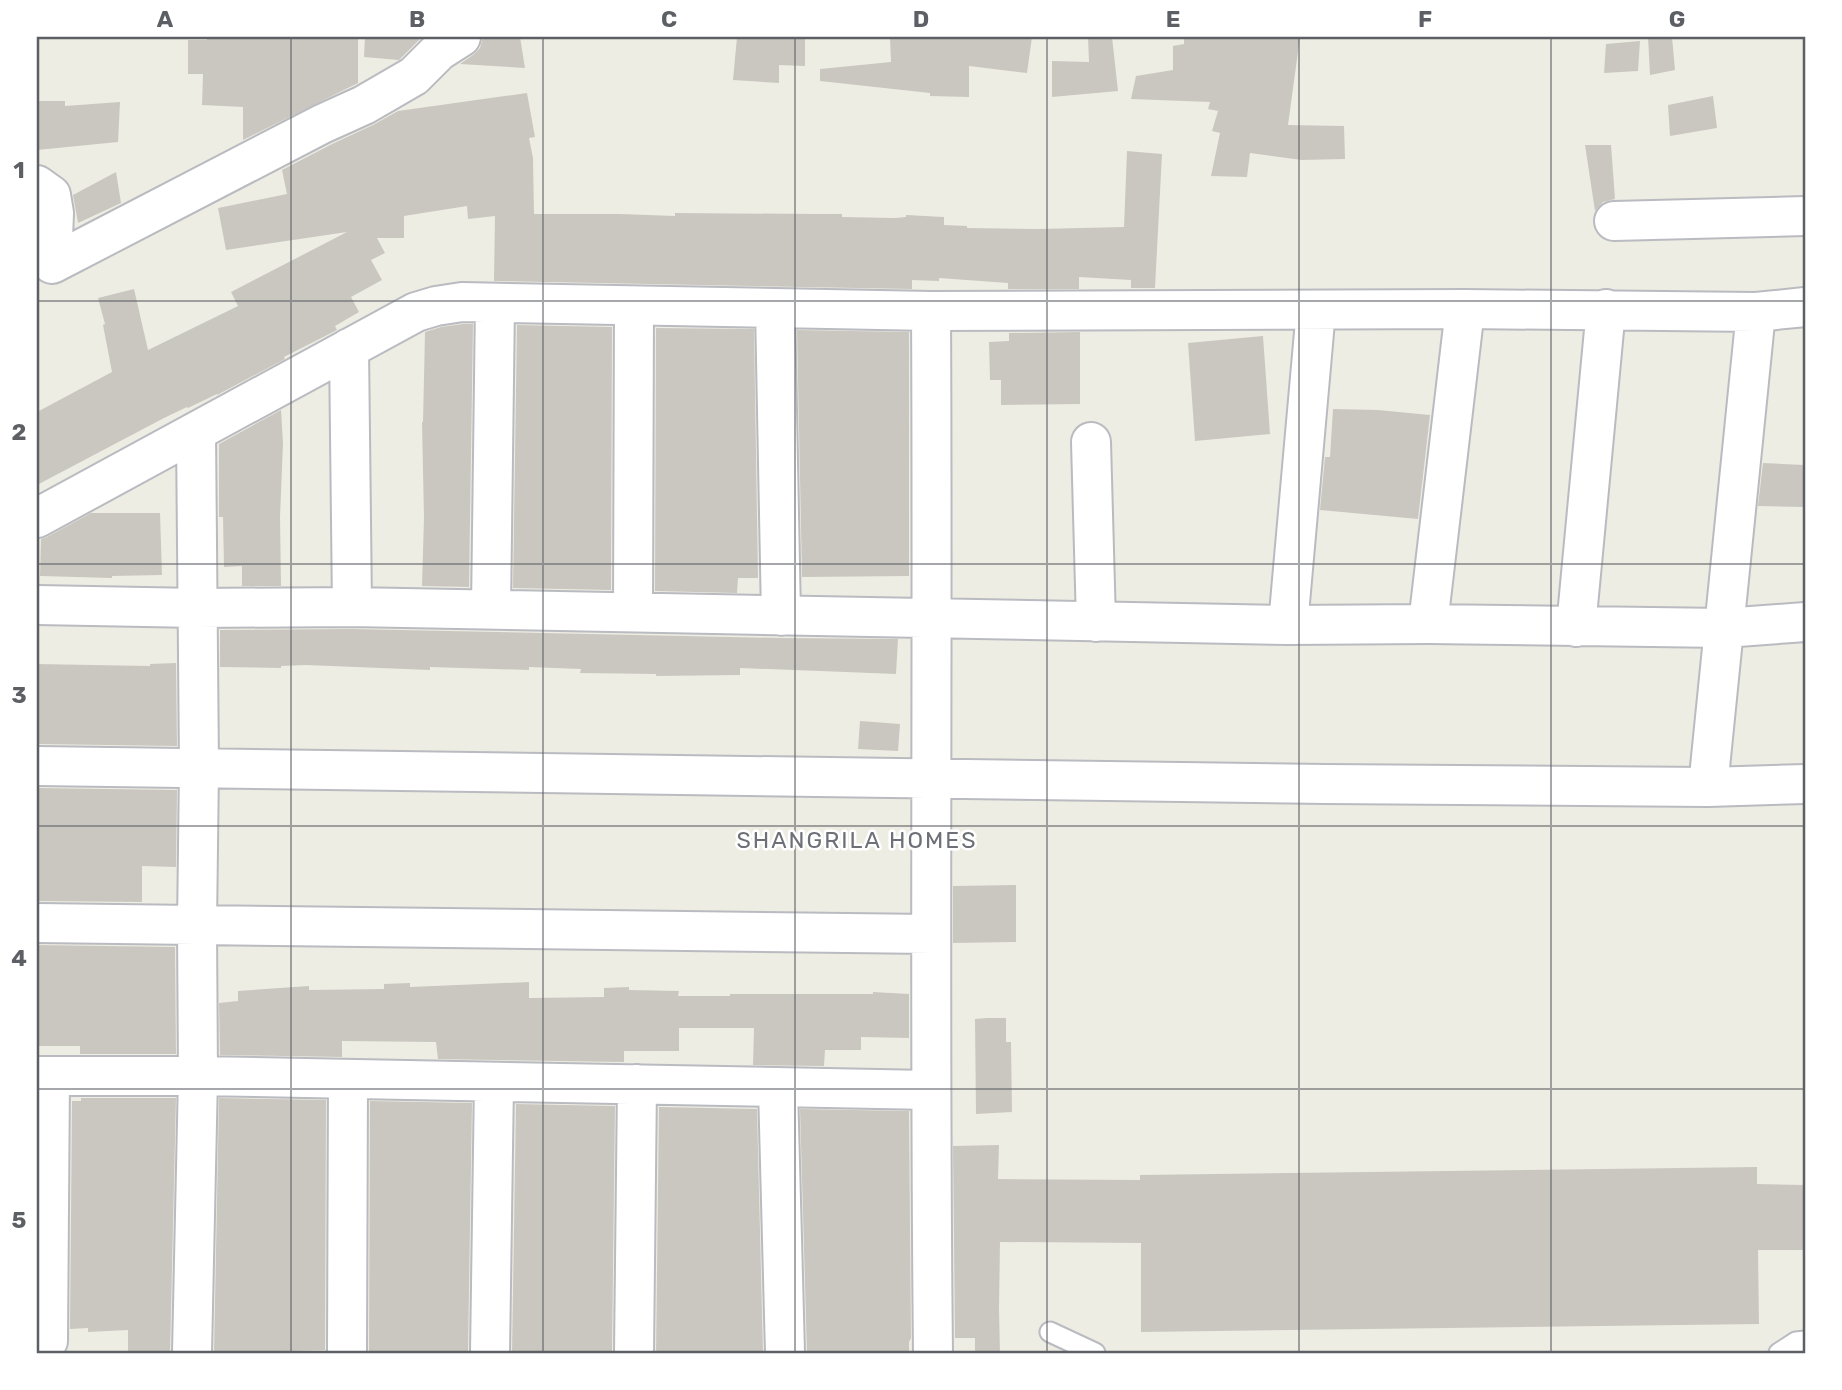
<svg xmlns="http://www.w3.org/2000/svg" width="1842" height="1390" viewBox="0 0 1842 1390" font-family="Rubik,sans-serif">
<rect width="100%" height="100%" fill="#eeede3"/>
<path fill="#cac7c1" d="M 207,37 L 358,37 L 358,83 L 243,140 L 243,107 L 202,105 L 203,74 L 188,74 L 188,40 L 207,40 Z
M 365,37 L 422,37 L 399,60 L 364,57 Z
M 483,37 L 520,37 L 525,68 L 460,64 L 473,55 L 480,48 Z
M 737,37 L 805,37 L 805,66 L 779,65 L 779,83 L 733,80 Z
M 890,37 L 1032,37 L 1027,73 L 969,66 L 969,97 L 930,96 L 930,93 L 820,81 L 820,69 L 891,62 Z
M 1088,37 L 1112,37 L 1118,91 L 1052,97 L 1052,61 L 1089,62 Z
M 1184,37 L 1300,37 L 1288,125 L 1344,126 L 1345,159 L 1302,160 L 1250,153 L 1247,177 L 1211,176 L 1220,133 L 1212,131 L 1218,111 L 1208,109 L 1210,102 L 1131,99 L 1136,76 L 1173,70 L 1173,46 L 1184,44 Z
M 1648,37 L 1672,37 L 1675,70 L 1650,75 Z
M 1640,41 L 1638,71 L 1604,73 L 1606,44 Z
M 527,93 L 535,137 L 529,138 L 533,158 L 534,214 L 620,214 L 675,216 L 675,213 L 817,214 L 842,214 L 842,217 L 895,218 L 906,217 L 906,215 L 944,217 L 944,225 L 967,226 L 967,228 L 1038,229 L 1124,227 L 1127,151 L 1162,154 L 1155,288 L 1131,288 L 1131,280 L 1079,277 L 1079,289 L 1008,289 L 1008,283 L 939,278 L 939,281 L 912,280 L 912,289 L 494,281 L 495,216 L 468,219 L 467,206 L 404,216 L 404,238 L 377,238 L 385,253 L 371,260 L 382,280 L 351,297 L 359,312 L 335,326 L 337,330 L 284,357 L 285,359 L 217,395 L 217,394 L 188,408 L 187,407 L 164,418 L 37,485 L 37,412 L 112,372 L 103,325 L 105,324 L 98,298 L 134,289 L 148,350 L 238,306 L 231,292 L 347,232 L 226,250 L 218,208 L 287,194 L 282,170 L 332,144 L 373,125 L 398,111 Z
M 1713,96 L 1717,128 L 1670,136 L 1668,105 Z
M 37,101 L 65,101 L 65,106 L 120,102 L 118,142 L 37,150 Z
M 1585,145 L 1611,145 L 1615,199 L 1603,202 L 1595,211 Z
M 116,172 L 121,203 L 78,223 L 73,195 Z
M 463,324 L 473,324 L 469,587 L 422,586 L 424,518 L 422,422 L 423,422 L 425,332 L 441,327 Z
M 517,325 L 612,327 L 611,590 L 513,588 Z
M 656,328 L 754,329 L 758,578 L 738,578 L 737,593 L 655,591 Z
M 797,330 L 909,332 L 909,576 L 802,577 Z
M 1080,332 L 1080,404 L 1001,405 L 1001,380 L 990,380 L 989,342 L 1009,341 L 1009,333 Z
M 1263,336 L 1270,434 L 1195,441 L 1188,343 Z
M 1333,409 L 1378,410 L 1430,415 L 1418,519 L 1320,510 L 1325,457 L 1330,457 Z
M 281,410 L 283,443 L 280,517 L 281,586 L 242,586 L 242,566 L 224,567 L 223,517 L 219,517 L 219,444 Z
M 1763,463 L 1804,465 L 1803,507 L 1758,506 Z
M 91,513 L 160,513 L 162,575 L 112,576 L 112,578 L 40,576 L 41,539 L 47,537 Z
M 352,629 L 781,638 L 898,639 L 896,674 L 740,668 L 740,675 L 656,676 L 656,674 L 580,673 L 581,669 L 529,667 L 529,670 L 430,667 L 430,670 L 306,665 L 281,666 L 281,668 L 220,667 L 220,630 Z
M 176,663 L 177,746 L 37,744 L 37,664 L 150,666 L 150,664 Z
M 860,721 L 900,724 L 898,751 L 858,749 Z
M 37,788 L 177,790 L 176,867 L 142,866 L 142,902 L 37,901 Z
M 1016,885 L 1016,942 L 953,943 L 953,886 Z
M 37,945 L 175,947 L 176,1054 L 80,1054 L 80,1046 L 37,1046 Z
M 529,982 L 529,998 L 604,997 L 604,988 L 629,987 L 629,990 L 679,991 L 678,996 L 730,996 L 730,994 L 873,994 L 873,992 L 909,994 L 909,1038 L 861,1037 L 861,1050 L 825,1050 L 824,1066 L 753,1065 L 754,1028 L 679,1028 L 679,1051 L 624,1051 L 624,1062 L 438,1059 L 436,1042 L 342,1041 L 342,1057 L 220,1055 L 219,1003 L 238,1001 L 238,991 L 309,986 L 309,990 L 384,989 L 384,984 L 410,983 L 410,987 Z
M 987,1018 L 1006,1018 L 1006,1042 L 1011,1042 L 1012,1112 L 976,1114 L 975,1019 Z
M 81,1098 L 176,1098 L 170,1353 L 128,1353 L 128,1330 L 88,1332 L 88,1328 L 70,1329 L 72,1101 L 81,1101 Z
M 219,1098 L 326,1100 L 325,1350 L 282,1351 L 282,1353 L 214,1353 Z
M 370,1101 L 472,1103 L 468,1353 L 369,1353 Z
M 516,1104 L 615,1106 L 612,1353 L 512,1353 Z
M 659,1107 L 757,1109 L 763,1353 L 656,1353 Z
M 800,1109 L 909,1111 L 911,1338 L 909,1342 L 909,1353 L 807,1353 Z
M 999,1145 L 998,1179 L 1140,1180 L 1140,1175 L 1757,1167 L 1757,1184 L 1805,1185 L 1805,1250 L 1758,1250 L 1759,1324 L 1141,1332 L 1141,1243 L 1000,1242 L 999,1309 L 1000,1353 L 975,1353 L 975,1338 L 955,1338 L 953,1146 Z"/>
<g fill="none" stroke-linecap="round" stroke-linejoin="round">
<g stroke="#b9bbc0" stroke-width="23">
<path id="service" d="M 1050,1332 L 1095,1353
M 1779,1353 L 1796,1342 L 1805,1341"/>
</g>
<g stroke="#b9bbc0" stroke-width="42">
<path id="minor" d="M 37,185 L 51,195 L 54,213 L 52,264 L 322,124 L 364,105 L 414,76 L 439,51 L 461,37
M 1614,221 L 1805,216
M 775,308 L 781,616
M 931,311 C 933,658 929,1006 933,1353
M 349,348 L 352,607
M 1091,442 L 1096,622
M 37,518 L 416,312 L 436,306 L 462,302 L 931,311 L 1465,309 L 1756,312 L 1805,307
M 37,605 L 198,608 L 352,607 L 1288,625 L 1428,624 L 1724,628 L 1805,622
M 491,609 L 495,303
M 633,612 L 634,306
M 1428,624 L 1465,309
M 1288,625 L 1316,310
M 1576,627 L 1606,309
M 37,766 L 1326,784 L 1708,787 L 1805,784
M 1708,787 L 1756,312
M 37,923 L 931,934
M 37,1076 L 198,1076 L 930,1090
M 778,1087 L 785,1353
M 48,1341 L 50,1076
M 192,1353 L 198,1076 L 197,926 L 199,767 L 196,432
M 347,1353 L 348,1079
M 490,1353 L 494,1082
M 634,1353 L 637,1084"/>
</g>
<use href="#service" stroke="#fff" stroke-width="19"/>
<use href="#minor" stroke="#fff" stroke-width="38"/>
</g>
<path fill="none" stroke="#5c5f64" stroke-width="2" stroke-opacity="0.55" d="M 291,37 L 291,1353M 543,37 L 543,1353M 795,37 L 795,1353M 1047,37 L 1047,1353M 1299,37 L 1299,1353M 1551,37 L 1551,1353M 37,301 L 1805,301M 37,564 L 1805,564M 37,826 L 1805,826M 37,1089 L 1805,1089"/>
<g text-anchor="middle" stroke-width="5" stroke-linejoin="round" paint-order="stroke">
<g font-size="23" letter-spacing="2" fill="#6d7076" stroke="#fff">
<text x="857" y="848">SHANGRILA HOMES</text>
</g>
</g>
<rect width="1842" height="1390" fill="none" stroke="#ffffff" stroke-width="77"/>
<rect x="38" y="38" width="1766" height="1314" fill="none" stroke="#5c5f64" stroke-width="2.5"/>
<g font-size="23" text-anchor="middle" font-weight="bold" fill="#5c5f64">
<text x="165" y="27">A</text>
<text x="417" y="27">B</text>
<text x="669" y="27">C</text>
<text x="921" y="27">D</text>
<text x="1173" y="27">E</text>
<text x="1425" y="27">F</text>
<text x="1677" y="27">G</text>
<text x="19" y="178">1</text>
<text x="19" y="440">2</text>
<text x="19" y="703">3</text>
<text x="19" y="966">4</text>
<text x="19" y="1228">5</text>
</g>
</svg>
